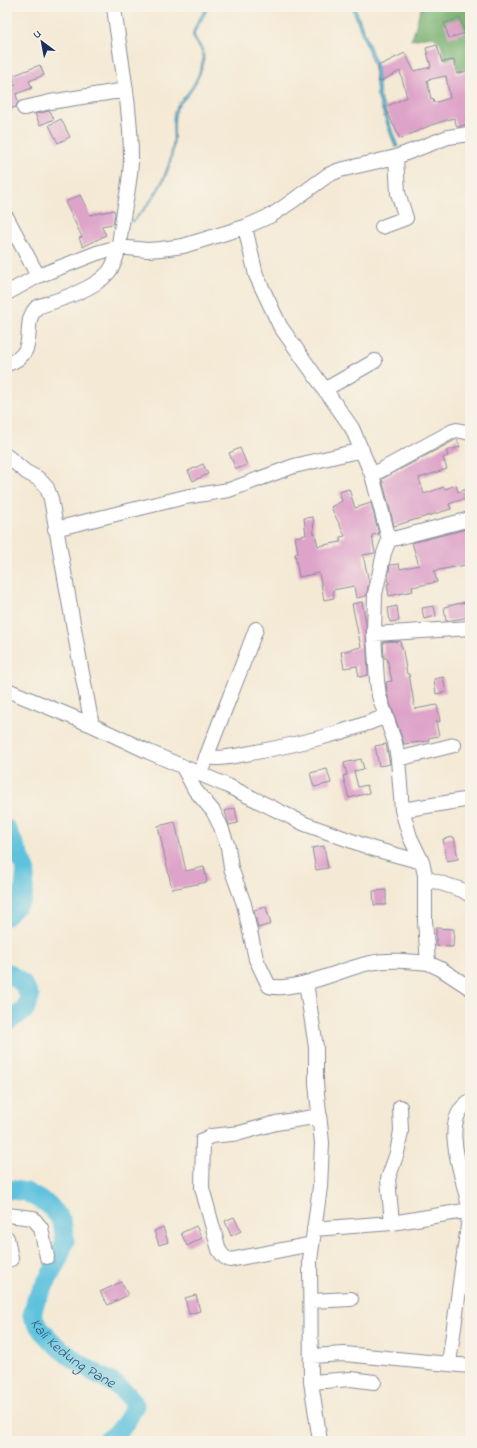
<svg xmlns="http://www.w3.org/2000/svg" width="477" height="1448" viewBox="0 0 477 1448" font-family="'Indie Flower',sans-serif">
<rect width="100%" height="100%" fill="#f7f3e8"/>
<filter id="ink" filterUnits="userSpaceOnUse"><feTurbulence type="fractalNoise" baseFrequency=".025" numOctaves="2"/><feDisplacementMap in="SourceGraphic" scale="8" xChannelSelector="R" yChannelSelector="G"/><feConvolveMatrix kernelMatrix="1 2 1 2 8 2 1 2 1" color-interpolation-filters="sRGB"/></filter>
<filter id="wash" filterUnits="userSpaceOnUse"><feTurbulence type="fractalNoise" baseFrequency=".012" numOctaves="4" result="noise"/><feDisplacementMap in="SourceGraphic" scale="16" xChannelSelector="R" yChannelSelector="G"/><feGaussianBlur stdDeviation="0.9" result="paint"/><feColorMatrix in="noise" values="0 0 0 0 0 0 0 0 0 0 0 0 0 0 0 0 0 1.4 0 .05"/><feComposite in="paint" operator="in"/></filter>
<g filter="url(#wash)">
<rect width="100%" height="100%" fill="#f4e9d4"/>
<path fill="#7ab372" stroke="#4a7168" d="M 422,7 L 470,7 L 470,68 L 458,70 L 455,57 L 445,60 L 441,43 L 432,36 L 411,40 C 417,29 416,18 422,7 Z"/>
<path fill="#5fc2dd" stroke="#3d789e" d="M 207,7 L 209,7 L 194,33 C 195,42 205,48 204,58 C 204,68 195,86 189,94 C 185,99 180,103 177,108 C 173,119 175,130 174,141 C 172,174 155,201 132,223 L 131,222 C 154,200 169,175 173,142 C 174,131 171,120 175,109 C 178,102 184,98 188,92 C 195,84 201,69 203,59 C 204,49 196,45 193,37 C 191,29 203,13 207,7 Z
M 352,7 L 355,7 L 377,66 L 380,96 L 398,147 L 395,147 L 377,96 L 374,67 Z"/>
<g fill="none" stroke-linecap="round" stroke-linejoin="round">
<g stroke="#5fc2dd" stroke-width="19">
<path d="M 7,829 L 26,869 L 23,898 L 7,916"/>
<path d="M 7,972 L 22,983 L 30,997 L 25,1010 L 7,1022"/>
<path id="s1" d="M 7,1189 L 26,1192 L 49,1205 L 62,1221 L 65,1241 L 57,1263 L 36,1300 L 32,1315 C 35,1320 38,1326 42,1331 C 54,1345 71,1358 87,1368 C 104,1379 125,1386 135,1405 C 128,1421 121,1432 106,1441"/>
</g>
</g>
<g id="blocks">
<path fill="#dea3c9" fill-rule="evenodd" d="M 460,18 L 465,33 L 449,38 L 444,23 Z
M 437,45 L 442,62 L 454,60 L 457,74 L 470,70 L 470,116 L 466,117 L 468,124 L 457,127 L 454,118 L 431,125 L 400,139 L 385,107 L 407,97 L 400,71 L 379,82 L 378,66 L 405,53 L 414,71 L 431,67 L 426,48 ZM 446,76 L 450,98 L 434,103 L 433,98 L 431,99 L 427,80 Z
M 40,65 L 44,75 L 29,81 L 32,88 L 16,94 L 18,102 L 16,107 L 7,110 L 7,73 L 13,86 L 16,85 L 12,76 Z
M 50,111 L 54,119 L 40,125 L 35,114 Z
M 61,119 L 70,137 L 58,143 L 49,125 Z
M 80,195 L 90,215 L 114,210 L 115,214 L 113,224 L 101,226 L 106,235 L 83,247 L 79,238 L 82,237 L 65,202 Z
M 457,439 L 460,447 L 446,451 L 448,456 L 443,458 L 447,469 L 419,478 L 424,494 L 444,487 L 445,489 L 456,485 L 458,492 L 470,488 L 470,497 L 449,504 L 451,509 L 394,526 L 382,479 Z
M 240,448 L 247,465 L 236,469 L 229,453 Z
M 203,464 L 208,474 L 193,481 L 188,471 Z
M 349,489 L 355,508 L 371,503 L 379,534 L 372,535 L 375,553 L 363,555 L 369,582 L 366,596 L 356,598 L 354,586 L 333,590 L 334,598 L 324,600 L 319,573 L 299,577 L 295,554 L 298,553 L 295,537 L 306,535 L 304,518 L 313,517 L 314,534 L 315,534 L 318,546 L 341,542 L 340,537 L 345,536 L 331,507 L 342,501 L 339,492 Z
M 470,528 L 470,564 L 434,571 L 437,582 L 412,587 L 413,591 L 389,596 L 387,584 L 389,584 L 388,576 L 390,565 L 399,564 L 400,569 L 419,565 L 412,543 Z
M 470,601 L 470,617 L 446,621 L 444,607 Z
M 362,602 L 366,623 L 368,675 L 359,677 L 357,666 L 344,668 L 341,652 L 361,647 L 352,604 Z
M 397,606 L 399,621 L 390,622 L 388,608 Z
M 434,606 L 436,616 L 424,619 L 422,608 Z
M 395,641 L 395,642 L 400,641 L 401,646 L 402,646 L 407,674 L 409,674 L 415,709 L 437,705 L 440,721 L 436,722 L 439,736 L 428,738 L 429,741 L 404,744 L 387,694 L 386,682 L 392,681 L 387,658 L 384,658 L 383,642 Z
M 443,677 L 446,692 L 436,694 L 434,679 Z
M 386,744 L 390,764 L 379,766 L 375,746 Z
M 361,759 L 364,769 L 354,771 L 358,787 L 367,785 L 369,793 L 349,798 L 343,776 L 347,775 L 344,763 Z
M 327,769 L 331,783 L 314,787 L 310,773 Z
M 235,808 L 238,823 L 229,825 L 225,811 Z
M 175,822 L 186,871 L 204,867 L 207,882 L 172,889 L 158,826 Z
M 454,837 L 458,859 L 447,861 L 443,839 Z
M 324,846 L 328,868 L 316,870 L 312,848 Z
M 386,890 L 386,905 L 374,905 L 373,891 Z
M 266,907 L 271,924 L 258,928 L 254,910 Z
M 436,928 L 454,929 L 453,947 L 436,946 Z
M 234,1217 L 241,1231 L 231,1236 L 225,1221 Z
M 196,1226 L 202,1238 L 187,1246 L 181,1233 Z
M 163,1227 L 168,1242 L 159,1245 L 154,1231 Z
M 121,1282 L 128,1295 L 108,1305 L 100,1292 Z
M 196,1295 L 200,1311 L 189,1314 L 185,1298 Z"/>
</g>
</g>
<g filter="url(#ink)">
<use href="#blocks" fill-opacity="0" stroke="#888c99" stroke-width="1"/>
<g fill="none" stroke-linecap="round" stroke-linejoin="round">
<g stroke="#888c99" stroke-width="16">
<path id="minor" d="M 24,108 L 50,102 L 126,90
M 7,218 L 38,276
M 382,227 L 406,218 L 398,193 L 396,157
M 7,293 L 38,276 L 97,253 L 118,247 L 147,250 L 161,249 L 183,246 L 245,227 L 272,215 L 291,202 L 328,175 L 340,170 L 396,157 L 448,137 L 470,134
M 7,364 C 42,353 19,324 37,307 C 58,300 93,290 108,273 C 119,260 119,240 122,224 C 125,202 131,180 131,158 C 131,107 120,57 114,7
M 324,390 L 375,361
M 7,456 L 26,472 L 39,479 L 47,488 L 51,499 L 81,668 L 92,725
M 372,475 L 453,431 L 457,430 L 470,433
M 55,529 L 185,497 L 229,490 L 294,466 L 362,450
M 389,540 L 470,519
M 374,634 L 470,628
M 7,690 L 92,725 L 149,752 L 228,786 L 305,824 L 374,849 L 422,862
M 206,757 C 219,760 239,755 251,753 C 298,744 343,734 386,716
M 398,759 L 454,745
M 203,766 C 220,720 239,675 256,629
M 183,767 L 195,790 L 213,811 L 221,827 L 228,847 L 231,868 L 244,904 L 256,959 L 269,986 C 293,993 344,968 370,963 C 389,959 408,961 428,963 L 425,921 L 425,875 L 422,862 L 410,837 L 402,810 L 398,759 L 395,743 L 379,696 L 377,681 L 374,634 L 375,594 L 384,553 L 389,540 L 384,520 L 372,475 L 352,428 L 280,326 L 256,275 L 245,227
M 402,810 L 464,800
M 425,878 L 462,890 L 470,895
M 428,963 L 441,969 L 470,988
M 306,983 L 316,1047 L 316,1083 L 322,1143 L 320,1187 L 310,1260 L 311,1382 L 320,1441
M 7,1215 L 33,1218 L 41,1228 L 47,1257
M 392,1223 L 388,1179 L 397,1153 L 401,1131 L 400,1107
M 314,1229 L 392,1223 L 470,1210
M 7,1238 L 11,1259
M 312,1244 L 230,1260 C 225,1259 222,1255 219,1250 L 202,1188 L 203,1140 L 211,1136 L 240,1133 L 276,1123 L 320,1116
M 311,1301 L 351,1299
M 311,1356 L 344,1354 L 470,1366
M 449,1363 C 454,1327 459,1291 464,1254 C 465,1243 470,1220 469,1209 C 466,1180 437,1121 470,1101
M 311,1382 L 351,1379 L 374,1382"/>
</g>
<use href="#minor" stroke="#fff" stroke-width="14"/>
</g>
</g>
<g text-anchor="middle" stroke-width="4" stroke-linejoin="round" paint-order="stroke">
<g font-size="15" font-style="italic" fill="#2c547e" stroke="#f7f3e8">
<text dy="5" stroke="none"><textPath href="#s1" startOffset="225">Kali Kedung Pane</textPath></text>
</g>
</g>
<rect width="477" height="1448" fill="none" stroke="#f7f3e8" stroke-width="24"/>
<g transform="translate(42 42) rotate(328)" stroke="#f7f3e8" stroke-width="3" paint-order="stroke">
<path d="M0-3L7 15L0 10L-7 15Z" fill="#1b2f5e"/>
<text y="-6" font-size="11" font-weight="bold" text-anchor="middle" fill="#1b2f5e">U</text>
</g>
</svg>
